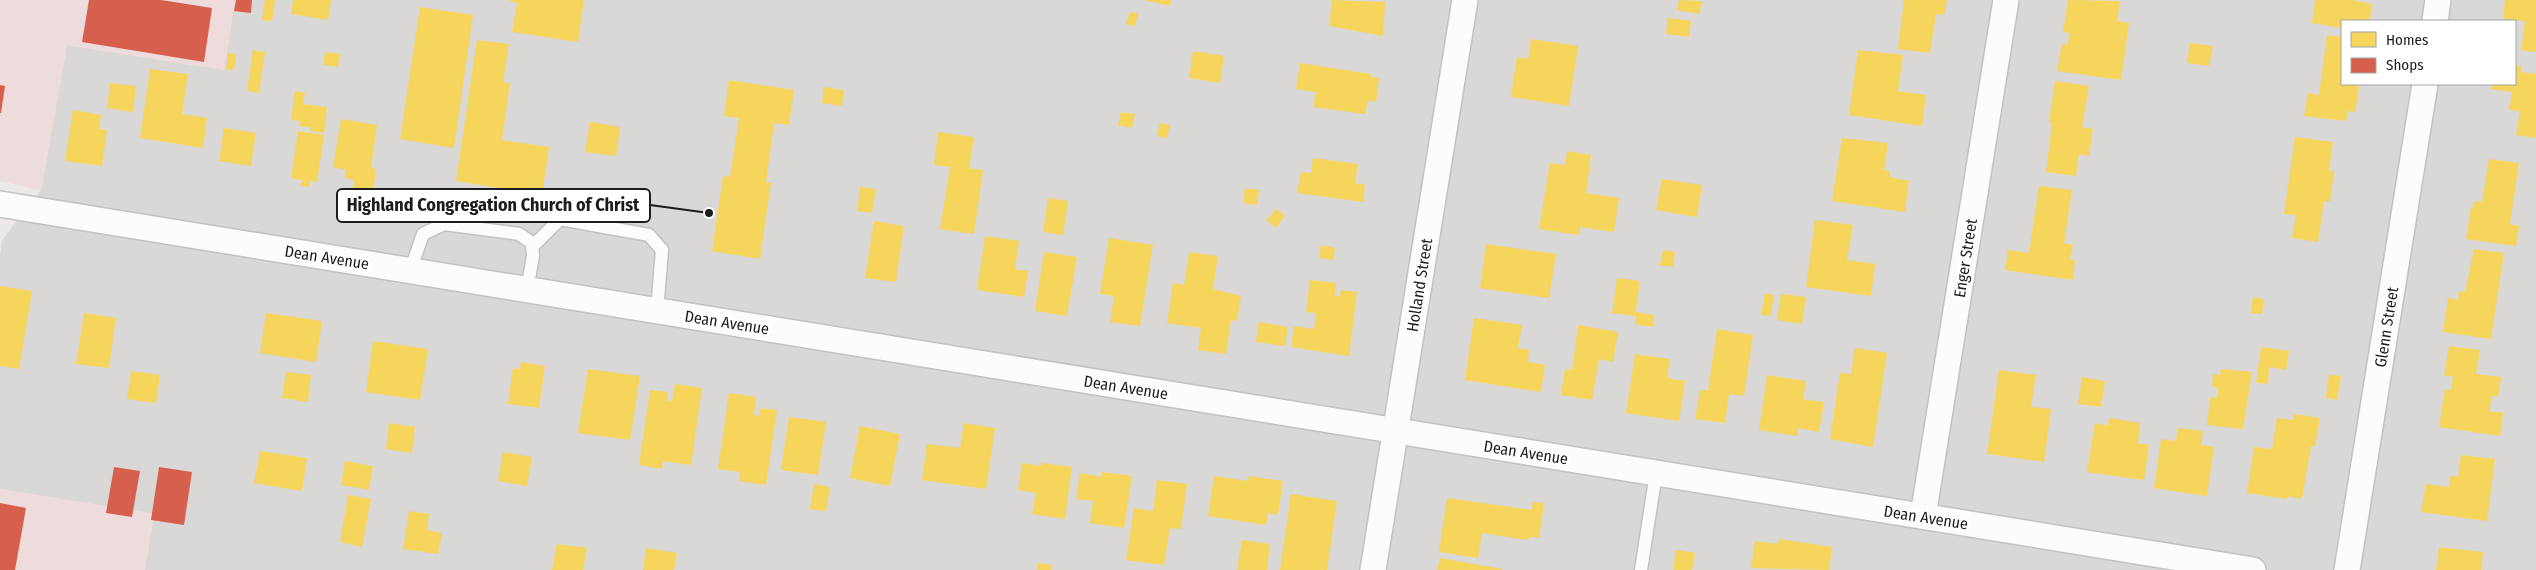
<svg xmlns="http://www.w3.org/2000/svg" width="2536" height="570" viewBox="0 0 2536 570" font-family="'Fira Sans Condensed',sans-serif">
<rect width="100%" height="100%" fill="#ebe8e5"/>
<path fill="#dad8d6" fill-rule="evenodd" d="M 235,0 L 2536,0 L 2536,570 L 145,570 L 154,514 L 0,489 L 0,255 L 2,240 L 41,190 L 67,45 L 224,70 ZM 2342,21 L 2515,21 L 2515,84 L 2342,84 Z"/>
<path fill="#eddcdb" d="M 0,0 L 235,0 L 224,70 L 67,45 L 41,190 L 0,181 Z
M 0,489 L 154,514 L 145,570 L 0,570 Z"/>
<path fill="#f6d55c" d="M 265,0 L 275,0 L 272,21 L 262,20 Z
M 293,0 L 331,0 L 328,20 L 291,14 Z
M 508,0 L 584,0 L 578,42 L 512,32 L 517,3 Z
M 1144,0 L 1171,0 L 1170,6 Z
M 1332,0 L 1385,2 L 1383,36 L 1329,26 Z
M 1679,0 L 1702,1 L 1699,14 L 1677,10 Z
M 1904,0 L 1947,0 L 1944,15 L 1936,14 L 1930,53 L 1898,49 Z
M 2068,0 L 2120,1 L 2117,21 L 2129,23 L 2121,80 L 2057,71 L 2062,44 L 2068,45 L 2069,33 L 2063,32 Z
M 2315,0 L 2353,0 L 2372,4 L 2370,21 L 2342,21 L 2342,28 L 2312,23 Z
M 2505,0 L 2536,0 L 2536,52 L 2521,50 L 2525,21 L 2503,19 Z
M 420,7 L 473,15 L 454,148 L 400,139 Z
M 1130,12 L 1138,14 L 1135,26 L 1126,24 Z
M 1668,18 L 1691,21 L 1689,37 L 1666,34 Z
M 2327,35 L 2342,37 L 2342,84 L 2359,86 L 2355,112 L 2348,111 L 2346,121 L 2304,116 L 2308,93 L 2319,95 Z
M 1531,39 L 1578,46 L 1569,106 L 1511,97 L 1517,57 L 1528,59 Z
M 477,40 L 509,44 L 503,82 L 510,83 L 502,140 L 549,147 L 542,195 L 456,181 Z
M 2190,43 L 2213,46 L 2209,66 L 2187,63 Z
M 253,50 L 265,52 L 259,93 L 247,91 Z
M 1858,50 L 1903,55 L 1898,91 L 1926,95 L 1922,126 L 1849,115 Z
M 1193,51 L 1224,56 L 1220,83 L 1189,78 Z
M 325,52 L 340,54 L 338,67 L 323,65 Z
M 228,53 L 236,54 L 234,70 L 226,69 Z
M 1300,63 L 1371,74 L 1371,77 L 1379,78 L 1376,102 L 1368,100 L 1365,114 L 1313,107 L 1316,92 L 1296,89 Z
M 2515,65 L 2521,66 L 2521,72 L 2536,74 L 2536,138 L 2516,135 L 2520,111 L 2509,110 L 2512,92 L 2491,89 L 2491,84 L 2515,84 Z
M 150,69 L 188,74 L 182,114 L 207,118 L 203,148 L 140,138 Z
M 729,80 L 794,90 L 789,125 L 774,123 L 766,182 L 771,183 L 760,259 L 712,251 L 723,176 L 730,177 L 739,118 L 724,116 Z
M 2055,81 L 2089,86 L 2082,127 L 2093,129 L 2089,156 L 2079,154 L 2076,176 L 2046,172 L 2052,123 L 2049,122 Z
M 110,83 L 136,86 L 133,112 L 107,108 Z
M 824,87 L 844,90 L 842,106 L 822,103 Z
M 295,91 L 305,93 L 303,104 L 327,107 L 324,133 L 310,131 L 311,128 L 299,126 L 300,121 L 291,120 Z
M 73,110 L 101,115 L 99,129 L 107,130 L 102,166 L 65,161 Z
M 1121,112 L 1135,114 L 1132,128 L 1118,125 Z
M 341,119 L 377,125 L 371,168 L 376,169 L 372,201 L 351,198 L 354,180 L 345,178 L 346,170 L 333,167 Z
M 590,122 L 620,127 L 616,156 L 585,152 Z
M 1160,123 L 1170,125 L 1167,138 L 1157,136 Z
M 224,128 L 256,133 L 251,166 L 219,161 Z
M 298,131 L 324,135 L 317,182 L 310,181 L 310,187 L 301,186 L 302,180 L 291,178 Z
M 938,132 L 974,137 L 969,168 L 983,170 L 974,234 L 940,229 L 950,167 L 934,165 Z
M 2295,137 L 2333,142 L 2329,171 L 2334,171 L 2330,202 L 2324,201 L 2318,242 L 2292,238 L 2296,215 L 2284,214 Z
M 1842,138 L 1888,143 L 1884,170 L 1890,171 L 1889,177 L 1909,181 L 1905,212 L 1832,201 Z
M 1567,151 L 1591,155 L 1586,193 L 1619,198 L 1614,232 L 1580,227 L 1579,235 L 1539,229 L 1550,163 L 1565,165 Z
M 1313,158 L 1358,164 L 1355,183 L 1365,185 L 1363,202 L 1297,193 L 1301,172 L 1311,173 Z
M 2489,159 L 2519,163 L 2510,224 L 2519,226 L 2516,246 L 2466,239 L 2471,207 L 2474,207 L 2475,201 L 2482,202 Z
M 1662,179 L 1702,185 L 1697,217 L 1656,210 Z
M 2039,186 L 2072,190 L 2064,243 L 2073,245 L 2070,259 L 2075,260 L 2073,280 L 2005,270 L 2008,250 L 2029,253 Z
M 860,187 L 876,189 L 872,213 L 857,211 Z
M 1245,188 L 1259,190 L 1257,205 L 1243,203 Z
M 1048,198 L 1068,201 L 1063,235 L 1043,232 Z
M 1277,209 L 1285,216 L 1276,228 L 1266,220 Z
M 1815,220 L 1853,225 L 1847,260 L 1875,264 L 1871,296 L 1806,287 Z
M 874,221 L 904,226 L 896,282 L 865,278 Z
M 985,236 L 1019,241 L 1015,269 L 1028,271 L 1024,297 L 977,290 Z
M 1109,238 L 1153,245 L 1140,326 L 1110,322 L 1114,296 L 1100,294 Z
M 1486,244 L 1556,254 L 1549,298 L 1480,288 Z
M 1321,245 L 1335,248 L 1333,260 L 1319,258 Z
M 2474,249 L 2504,253 L 2491,339 L 2443,332 L 2448,298 L 2458,300 L 2459,291 L 2465,292 Z
M 1663,250 L 1675,252 L 1673,267 L 1660,265 Z
M 1044,252 L 1077,257 L 1067,316 L 1035,311 Z
M 1189,252 L 1218,256 L 1213,289 L 1241,296 L 1237,321 L 1231,320 L 1226,354 L 1198,350 L 1201,328 L 1167,323 L 1173,283 L 1184,285 Z
M 1617,278 L 1640,281 L 1635,316 L 1612,313 Z
M 1310,280 L 1336,283 L 1335,296 L 1340,296 L 1341,290 L 1357,292 L 1349,356 L 1291,347 L 1294,326 L 1314,329 L 1316,313 L 1306,312 Z
M 0,286 L 32,291 L 19,369 L 0,366 Z
M 1765,293 L 1774,295 L 1771,316 L 1761,315 Z
M 1781,294 L 1806,297 L 1802,324 L 1777,320 Z
M 2253,297 L 2264,299 L 2262,314 L 2251,313 Z
M 1636,312 L 1654,315 L 1653,327 L 1635,324 Z
M 84,313 L 116,318 L 109,368 L 76,364 Z
M 266,313 L 322,321 L 316,362 L 260,353 Z
M 1474,318 L 1522,325 L 1518,348 L 1529,350 L 1528,362 L 1545,365 L 1541,392 L 1465,380 Z
M 1259,322 L 1288,327 L 1285,346 L 1256,342 Z
M 1578,325 L 1618,332 L 1613,362 L 1599,359 L 1592,400 L 1561,395 L 1565,369 L 1572,370 Z
M 1717,329 L 1753,335 L 1744,396 L 1729,394 L 1725,423 L 1695,419 L 1700,390 L 1708,391 Z
M 373,341 L 428,349 L 420,400 L 366,392 Z
M 2449,346 L 2480,350 L 2476,374 L 2501,377 L 2498,397 L 2492,396 L 2489,411 L 2503,413 L 2500,436 L 2439,427 L 2445,389 L 2451,390 L 2453,377 L 2444,375 Z
M 2261,347 L 2289,351 L 2286,370 L 2269,367 L 2268,384 L 2256,383 Z
M 1855,348 L 1887,353 L 1873,447 L 1830,439 L 1840,373 L 1851,374 Z
M 1635,354 L 1670,359 L 1667,378 L 1685,381 L 1679,421 L 1626,413 Z
M 521,362 L 545,366 L 539,408 L 508,404 L 513,368 L 520,369 Z
M 588,369 L 640,376 L 630,440 L 578,433 Z
M 2221,369 L 2252,372 L 2243,429 L 2207,425 L 2210,397 L 2217,398 L 2218,388 L 2212,386 L 2213,374 L 2220,375 Z
M 1999,370 L 2036,375 L 2031,407 L 2051,409 L 2044,462 L 1987,454 Z
M 131,371 L 160,375 L 156,403 L 127,399 Z
M 286,372 L 311,375 L 308,402 L 282,398 Z
M 1767,375 L 1806,381 L 1803,399 L 1824,402 L 1819,432 L 1798,428 L 1798,436 L 1759,430 Z
M 2329,375 L 2341,376 L 2337,400 L 2326,398 Z
M 2082,377 L 2105,381 L 2101,407 L 2078,404 Z
M 675,384 L 702,388 L 691,465 L 663,461 L 662,469 L 639,465 L 650,390 L 668,392 L 667,401 L 672,401 Z
M 729,393 L 756,397 L 754,415 L 759,416 L 761,408 L 777,410 L 766,485 L 739,481 L 740,472 L 718,469 Z
M 2294,414 L 2320,418 L 2315,446 L 2311,446 L 2302,499 L 2287,496 L 2287,499 L 2247,493 L 2254,447 L 2272,449 L 2277,418 L 2293,420 Z
M 789,417 L 826,422 L 818,475 L 781,470 Z
M 2109,418 L 2140,423 L 2138,443 L 2149,445 L 2144,480 L 2087,472 L 2095,423 L 2108,426 Z
M 389,423 L 415,427 L 412,453 L 386,449 Z
M 964,423 L 995,428 L 986,489 L 922,480 L 927,444 L 960,448 Z
M 860,426 L 900,434 L 890,486 L 850,478 Z
M 2178,428 L 2203,431 L 2201,445 L 2214,447 L 2207,496 L 2154,488 L 2161,439 L 2176,441 Z
M 260,451 L 307,458 L 302,491 L 254,483 Z
M 503,452 L 532,457 L 527,486 L 498,481 Z
M 2461,455 L 2495,459 L 2487,521 L 2421,512 L 2426,484 L 2449,487 L 2450,476 L 2458,477 Z
M 345,461 L 373,466 L 369,490 L 341,485 Z
M 1022,463 L 1041,466 L 1042,463 L 1072,467 L 1065,519 L 1032,514 L 1036,493 L 1018,490 Z
M 1102,472 L 1132,476 L 1124,528 L 1090,523 L 1093,501 L 1076,499 L 1080,473 L 1102,477 Z
M 1214,476 L 1248,481 L 1249,476 L 1283,481 L 1278,515 L 1268,513 L 1266,525 L 1208,516 Z
M 1157,480 L 1187,484 L 1181,529 L 1170,528 L 1164,565 L 1126,560 L 1134,508 L 1153,511 Z
M 814,484 L 830,487 L 826,511 L 810,509 Z
M 1291,494 L 1337,501 L 1327,570 L 1280,570 Z
M 348,495 L 371,499 L 362,547 L 340,542 Z
M 1447,498 L 1532,510 L 1533,502 L 1544,503 L 1539,538 L 1531,537 L 1527,540 L 1482,533 L 1478,558 L 1439,552 Z
M 409,511 L 429,514 L 427,530 L 442,533 L 438,554 L 403,549 Z
M 1779,539 L 1832,547 L 1829,570 L 1751,568 L 1755,541 L 1778,544 Z
M 1242,540 L 1270,544 L 1267,570 L 1237,570 Z
M 557,544 L 587,548 L 583,570 L 552,570 Z
M 2439,547 L 2483,552 L 2481,570 L 2436,570 Z
M 646,548 L 677,553 L 674,570 L 643,570 Z
M 1676,550 L 1695,553 L 1692,570 L 1673,570 Z
M 1440,558 L 1502,569 L 1502,570 L 1437,570 Z
M 1038,563 L 1052,565 L 1051,570 L 1037,570 Z"/>
<path fill="#d6604d" d="M 89,0 L 161,0 L 212,8 L 204,62 L 82,42 Z
M 236,0 L 252,0 L 251,13 L 234,11 Z
M 0,85 L 5,86 L 1,113 L 0,113 Z
M 114,467 L 140,471 L 132,517 L 106,513 Z
M 159,467 L 192,472 L 184,525 L 151,520 Z
M 0,503 L 26,508 L 15,570 L 0,570 Z"/>
<g fill="none" stroke-linecap="round" stroke-linejoin="round">
<g stroke="#c3c2c1" stroke-width="15">
<path id="lane" d="M 532,247 L 560,219 L 649,235 L 662,250 L 657,311
M 410,271 L 423,234 L 444,224 L 519,234 L 532,243 L 533,256 L 527,290
M 1641,570 L 1656,473"/>
</g>
<g stroke="#c3c2c1" stroke-width="28">
<path id="street" d="M 2435,21 L 2438,0
M 0,204 L 2253,570
M 1923,516 L 2006,0
M 1373,570 L 1465,0
M 2347,570 L 2425,84"/>
</g>
<use href="#lane" stroke="#fcfcfb" stroke-width="12"/>
<use href="#street" stroke="#fcfcfb" stroke-width="25"/>
</g>
<g text-anchor="middle" stroke-width="5" stroke-linejoin="round" paint-order="stroke">
<g font-size="16" fill="#1c1c1c" stroke="#fff">
<text transform="translate(327 257) rotate(9)" y="6">Dean Avenue</text>
<text transform="translate(1965 258) rotate(-81)" y="6">Enger Street</text>
<text transform="translate(1419 285) rotate(-81)" y="6">Holland Street</text>
<text transform="translate(727 322) rotate(9)" y="6">Dean Avenue</text>
<text transform="translate(2386 327) rotate(-81)" y="6">Glenn Street</text>
<text transform="translate(1126 387) rotate(9)" y="6">Dean Avenue</text>
<text transform="translate(1526 452) rotate(9)" y="6">Dean Avenue</text>
<text transform="translate(1926 517) rotate(9)" y="6">Dean Avenue</text>
</g>
</g>
<path fill="none" stroke="#1c1c1c" stroke-width="2" d="M709 213L650 205"/>
<circle fill="#1c1c1c" stroke="#fff" stroke-width="2" cx="709" cy="213" r="5"/>
<rect fill="#fff" stroke="#1c1c1c" stroke-width="2" x="337" y="189" width="313" height="33" rx="5"/>
<g font-size="18" text-anchor="middle" font-weight="bold" fill="#1c1c1c">
<text x="493" y="211">Highland Congregation Church of Christ</text>
</g>
<rect x="2341" y="20" width="175" height="65" fill="#ffffff" stroke="#a4a4a4"/>
<rect x="2351" y="32" width="25" height="15" fill="#f6d55c" stroke="#a4a4a4"/>
<text x="2386" y="45" font-size="15" fill="#1c1c1c">Homes</text>
<rect x="2351" y="58" width="25" height="15" fill="#d6604d" stroke="#a4a4a4"/>
<text x="2386" y="70" font-size="15" fill="#1c1c1c">Shops</text>
</svg>
